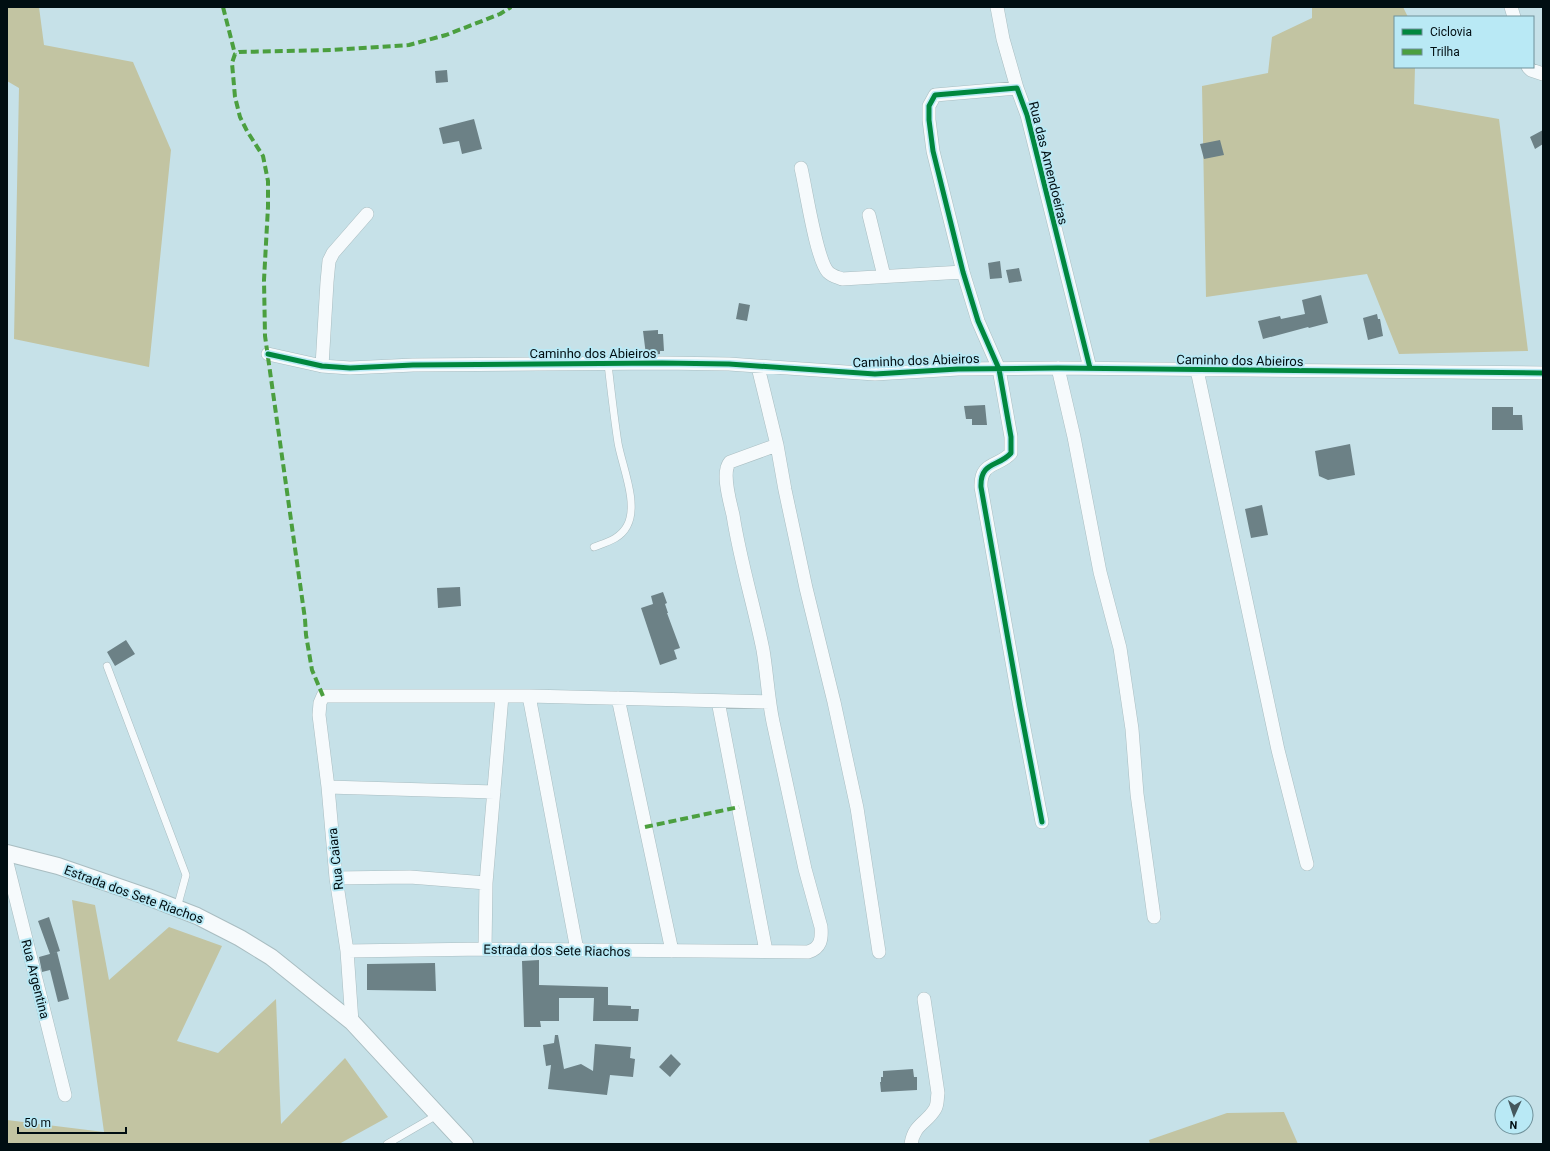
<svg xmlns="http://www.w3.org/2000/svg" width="1550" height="1151" viewBox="0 0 1550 1151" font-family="Roboto,sans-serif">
<rect width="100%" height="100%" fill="#c6e1e8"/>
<path fill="#c2c4a2" d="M 7,7 L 39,7 L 44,45 L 133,62 L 171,150 L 149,367 L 14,339 L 19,88 L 7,81 Z
M 1312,7 L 1403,7 L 1408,17 L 1395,17 L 1395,67 L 1415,67 L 1414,104 L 1499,119 L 1528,351 L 1399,354 L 1367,274 L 1206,297 L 1202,86 L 1268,73 L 1272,37 L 1312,18 Z
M 72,900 L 95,905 L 109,980 L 169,927 L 222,946 L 177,1041 L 218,1053 L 276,999 L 281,1124 L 345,1058 L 388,1117 L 339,1144 L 7,1144 L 7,1120 L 104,1132 Z
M 1284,1112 L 1298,1144 L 1150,1144 L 1149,1140 L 1227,1113 Z"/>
<path fill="#6c8186" d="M 447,70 L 448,82 L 436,83 L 435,71 Z
M 474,119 L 482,149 L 462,154 L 459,141 L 443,144 L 439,128 Z
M 1543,130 L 1543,144 L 1535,149 L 1530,137 Z
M 1220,140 L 1224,155 L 1204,159 L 1200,144 Z
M 1000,261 L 1002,278 L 990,279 L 988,263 Z
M 1019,268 L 1022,281 L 1009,283 L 1006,270 Z
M 1321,295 L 1328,323 L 1309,328 L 1308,327 L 1263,339 L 1258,321 L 1280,316 L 1281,319 L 1305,314 L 1302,300 Z
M 739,303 L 750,305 L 747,321 L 736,319 Z
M 1377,314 L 1378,319 L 1380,319 L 1383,336 L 1368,340 L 1363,318 Z
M 658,330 L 658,334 L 663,334 L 664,351 L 660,351 L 660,354 L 646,355 L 643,331 Z
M 985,405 L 987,425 L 972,425 L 972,419 L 966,419 L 964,406 Z
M 1492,407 L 1513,407 L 1513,415 L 1522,415 L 1523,430 L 1492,430 Z
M 1350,444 L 1355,475 L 1328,480 L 1319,476 L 1315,451 Z
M 1262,505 L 1268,535 L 1251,538 L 1245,509 Z
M 460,587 L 461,606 L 438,608 L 437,588 Z
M 663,592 L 667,603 L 665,604 L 668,613 L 667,613 L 680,648 L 674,650 L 677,659 L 660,665 L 641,608 L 653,604 L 651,596 Z
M 126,640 L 135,654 L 115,666 L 107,652 Z
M 49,917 L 60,951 L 50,954 L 38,921 Z
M 57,952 L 69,999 L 58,1002 L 50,970 L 42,972 L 39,957 Z
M 539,960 L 539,985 L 608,987 L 608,1005 L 631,1006 L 631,1009 L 639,1009 L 638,1021 L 593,1021 L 594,998 L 559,998 L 559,1021 L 540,1021 L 541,1027 L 524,1027 L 522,961 Z
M 435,963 L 436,991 L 367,990 L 367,964 Z
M 555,1035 L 558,1035 L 564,1069 L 581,1064 L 593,1071 L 595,1044 L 631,1047 L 630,1058 L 635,1059 L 633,1077 L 610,1075 L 607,1095 L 548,1089 L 551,1065 L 546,1066 L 543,1045 L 554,1043 Z
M 671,1054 L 681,1064 L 670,1077 L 659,1067 Z
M 913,1069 L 914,1077 L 917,1077 L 917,1090 L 881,1092 L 880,1082 L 881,1082 L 881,1077 L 883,1077 L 883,1071 Z"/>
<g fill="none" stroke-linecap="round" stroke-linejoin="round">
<g stroke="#a9bdc1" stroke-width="8">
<path id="service" d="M 594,547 C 607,542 620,539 627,526 C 639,504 622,466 618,443 C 614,417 611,390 608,364
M 107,666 L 186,875 L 177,908
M 387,1144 L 437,1115"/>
</g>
<g stroke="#a9bdc1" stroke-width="14">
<path id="minor" d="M 997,7 L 1003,39 L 1017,88
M 1511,7 L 1514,17
M 1528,67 L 1531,70 L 1543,74
M 801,168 C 806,189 816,259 828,272 C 832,276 837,277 842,279 L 963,272
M 869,215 L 884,276
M 268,354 L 322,366 L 350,368 L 413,365 L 662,363 L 729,364 L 875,374 L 958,369 L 1058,368 L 1543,373
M 322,366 L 327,282 L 329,261 L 333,253 L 367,214
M 758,367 L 777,445 L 785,490 L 806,588 L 834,702 L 857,808 L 879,952
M 1058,368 L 1074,437 L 1100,572 L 1120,648 L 1132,729 L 1137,794 L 1154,917
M 1197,370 L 1278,750 L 1307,864
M 529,696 L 577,950
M 618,698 L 672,951
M 718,701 L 766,951
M 328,787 L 494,792
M 1042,822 L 1020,707 L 981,487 C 980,461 999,467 1011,453 L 1011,437 L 999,369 L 978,321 L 963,272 L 933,151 L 929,120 L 929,106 L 935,95 L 1017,88 L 1027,115 L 1090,368
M 7,863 L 65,1095
M 336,878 L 410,877 L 486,883
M 485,949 L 486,883 L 502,696
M 347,951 L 485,949 L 808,952 C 821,948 822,939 821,927 L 805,869 L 773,722 C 768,698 767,674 763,650 C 754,605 740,561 733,515 C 730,502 721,472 730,462 L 777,445
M 352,1022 L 347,951 L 336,878 L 328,787 L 319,715 L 320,703 L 323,696 L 529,696 L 769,702
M 911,1144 C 914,1124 927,1123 935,1109 C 938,1104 937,1098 938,1093 L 924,999"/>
</g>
<g stroke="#a9bdc1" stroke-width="18">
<path id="tertiary" d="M 7,853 L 58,866 L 148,897 L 197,916 L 240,938 L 271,957 L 352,1022 L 465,1144"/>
</g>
<use href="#service" stroke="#f6fafc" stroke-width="7"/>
<use href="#minor" stroke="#f6fafc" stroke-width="13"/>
<use href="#tertiary" stroke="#f6fafc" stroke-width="16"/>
<path stroke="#4b9f3f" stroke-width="4" stroke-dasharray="8 4" stroke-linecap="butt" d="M 223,7 L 235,54
M 323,696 L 312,670 L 306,635 L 305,619 L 265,336 L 264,280 L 268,207 L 268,181 L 263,156 L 247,131 L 240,117 L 235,97 L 232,63 L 235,54 L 239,52 L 332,50 L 409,45 L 446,35 L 500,14 L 511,7
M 645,827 L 739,807"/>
<g stroke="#b9e9f5" stroke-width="8">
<path id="cycleway" d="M 268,354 L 322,366 L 350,368 L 413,365 L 662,363 L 729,364 L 875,374 L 958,369 L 1058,368 L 1543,373
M 1042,822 L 1020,707 L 981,487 C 980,461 999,467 1011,453 L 1011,437 L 999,369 L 978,321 L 963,272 L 933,151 L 929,120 L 929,106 L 935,95 L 1017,88 L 1027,115 L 1090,368"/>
</g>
<use href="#cycleway" stroke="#00873e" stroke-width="5"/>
</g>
<g text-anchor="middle" stroke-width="4" stroke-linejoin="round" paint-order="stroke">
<g font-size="13" fill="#000e12" stroke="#b9e9f5">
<text transform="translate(1049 163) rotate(76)" y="5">Rua das Amendoeiras</text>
<text x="593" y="358">Caminho dos Abieiros</text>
<text transform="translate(916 360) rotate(-2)" y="5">Caminho dos Abieiros</text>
<text transform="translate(1240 360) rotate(1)" y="5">Caminho dos Abieiros</text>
<text transform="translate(335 859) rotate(-96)" y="5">Rua Caiara</text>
<text transform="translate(134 894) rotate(20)" y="5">Estrada dos Sete Riachos</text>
<text transform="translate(557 950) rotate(1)" y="5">Estrada dos Sete Riachos</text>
<text transform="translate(36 979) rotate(76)" y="5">Rua Argentina</text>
</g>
</g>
<rect width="1550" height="1151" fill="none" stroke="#000e12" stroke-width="16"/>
<rect x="1394" y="16" width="140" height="52" fill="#b9e9f5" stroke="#6f919a"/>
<rect x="1402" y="29" width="20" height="6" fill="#00873e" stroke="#6f919a"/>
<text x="1430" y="36" font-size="12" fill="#000e12">Ciclovia</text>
<rect x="1402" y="49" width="20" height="6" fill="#4b9f3f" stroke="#6f919a"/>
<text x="1430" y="56" font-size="12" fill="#000e12">Trilha</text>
<g transform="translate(1514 1115) rotate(183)"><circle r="19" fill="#b9e9f5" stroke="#6f919a"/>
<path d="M0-3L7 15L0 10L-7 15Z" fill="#45585d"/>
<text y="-6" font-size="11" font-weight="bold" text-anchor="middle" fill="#000e12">N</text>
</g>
<path d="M18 1127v6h108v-6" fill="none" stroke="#000e12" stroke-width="2"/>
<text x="24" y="1127" font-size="12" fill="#000e12" stroke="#b9e9f5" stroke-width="3" paint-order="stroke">50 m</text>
</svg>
